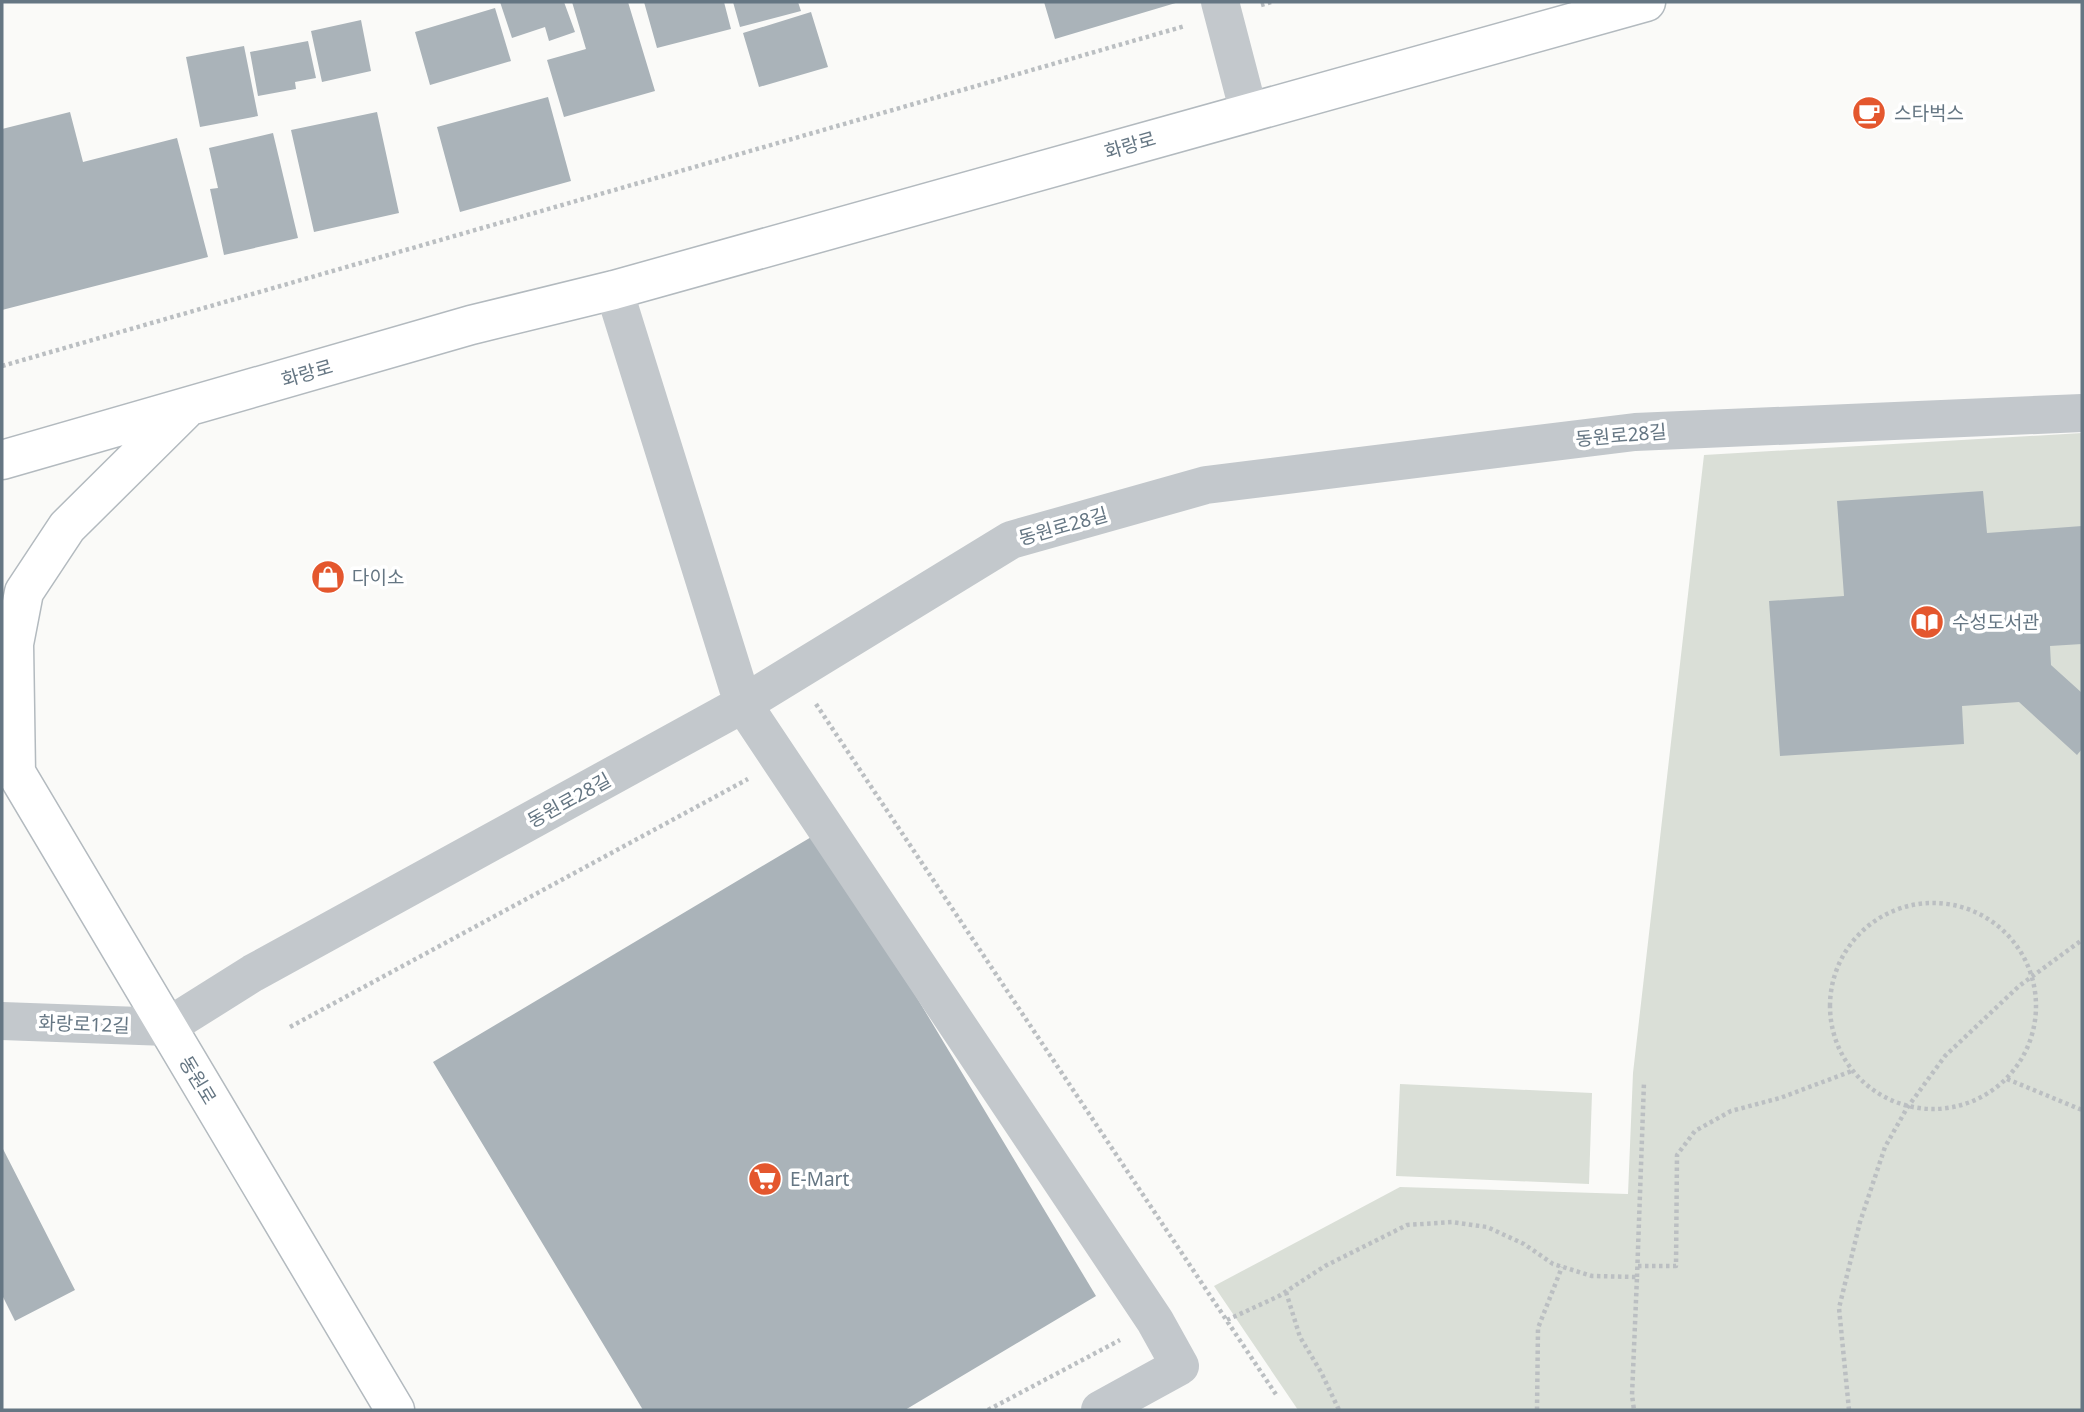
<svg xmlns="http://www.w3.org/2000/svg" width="2084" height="1412" viewBox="0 0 2084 1412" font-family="'Noto Sans','Noto Sans KR',sans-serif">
<rect width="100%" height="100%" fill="#fafaf8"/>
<path fill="#dadfd7" d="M 2082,433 L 2082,1410 L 1298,1410 L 1214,1286 L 1400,1187 L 1628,1194 L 1633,1073 L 1704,455 Z
M 1400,1084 L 1592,1093 L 1589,1184 L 1396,1176 Z"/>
<path fill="#aab3b9" d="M 500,2 L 564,2 L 575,32 L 549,41 L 545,27 L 512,38 Z
M 572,2 L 628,2 L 655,91 L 564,117 L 547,60 L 586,49 Z
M 644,2 L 724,2 L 731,29 L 657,48 Z
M 733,2 L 798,2 L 801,11 L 740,27 Z
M 1044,2 L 1179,2 L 1055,39 Z
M 495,8 L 511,61 L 430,85 L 415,32 Z
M 811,12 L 828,67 L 759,87 L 743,33 Z
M 361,20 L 371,71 L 322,82 L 311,31 Z
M 308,41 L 316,78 L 295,82 L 296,89 L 258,96 L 250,52 Z
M 244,46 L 258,116 L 200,127 L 186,57 Z
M 548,97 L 571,181 L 460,212 L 437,127 Z
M 70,112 L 83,162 L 177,138 L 208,257 L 2,310 L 2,129 Z
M 377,112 L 399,213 L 314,232 L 291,130 Z
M 273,133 L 298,238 L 224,255 L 210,189 L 218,188 L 209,148 Z
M 1983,491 L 1987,533 L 2082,526 L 2082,644 L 2050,646 L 2051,665 L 2082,693 L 2082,749 L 2077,755 L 2019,702 L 1962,706 L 1964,744 L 1780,756 L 1769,601 L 1844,596 L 1837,501 Z
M 818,833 L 1096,1296 L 905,1410 L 643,1410 L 433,1062 Z
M 2,1147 L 75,1290 L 15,1321 L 2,1295 Z"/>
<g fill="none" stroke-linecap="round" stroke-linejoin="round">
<g stroke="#b3babf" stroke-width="41">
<path id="secondary" d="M 2,460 L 471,325 L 614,290 L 1646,2
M 2,749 L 395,1410
M 16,774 L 14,644 L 24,592 L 67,527 L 184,411"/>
</g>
<path stroke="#bbbfc2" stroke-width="4.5" stroke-dasharray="3.5 3.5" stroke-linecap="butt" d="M 1261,5 L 1271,2
M 2,366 L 1185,26
M 816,704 L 1277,1396
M1830 1006a103 103 0 1 1 206 0a103 103 0 1 1-206 0Z
M 290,1027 L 748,779
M 2007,1079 L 2082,1110
M 1638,1266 L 1676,1266 L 1677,1155 L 1695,1131 L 1731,1111 L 1780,1098 L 1852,1071
M 1637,1277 L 1644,1082
M 1286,1292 L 1300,1337 L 1321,1372 L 1339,1410
M 1227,1320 L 1279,1296 L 1325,1266 L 1407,1225 L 1452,1222 L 1487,1227 L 1524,1244 L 1553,1264 L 1592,1276 L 1637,1277 L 1632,1395 L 1634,1410
M 988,1410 L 1120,1340
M 1537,1410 L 1538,1328 L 1562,1267
M 1849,1410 L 1839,1308 L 1860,1222 L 1885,1147 L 1907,1108 L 1945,1056 L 2019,986 L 2082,940"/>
<path stroke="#c3c8cc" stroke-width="38" d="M 1220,2 L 1249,113
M 614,290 L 743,704 L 1155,1321 L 1180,1366 L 1100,1410
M 2,1021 L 167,1027 L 253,973 L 743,704 L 1011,540 L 1206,485 L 1635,432 L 2082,413"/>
<use href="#secondary" stroke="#fff" stroke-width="38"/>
</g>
<defs>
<g id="cafe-disc" transform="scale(1.75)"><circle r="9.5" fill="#e4572e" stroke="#fff"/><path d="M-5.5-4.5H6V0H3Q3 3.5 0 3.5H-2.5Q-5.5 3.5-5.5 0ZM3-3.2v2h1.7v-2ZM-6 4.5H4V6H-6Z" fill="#fff"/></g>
<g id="shop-disc" transform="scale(1.75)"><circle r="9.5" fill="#e4572e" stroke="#fff"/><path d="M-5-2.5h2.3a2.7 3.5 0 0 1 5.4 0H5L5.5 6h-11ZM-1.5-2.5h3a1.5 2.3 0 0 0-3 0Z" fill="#fff"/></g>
<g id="library-disc" transform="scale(1.75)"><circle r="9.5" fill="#e4572e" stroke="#fff"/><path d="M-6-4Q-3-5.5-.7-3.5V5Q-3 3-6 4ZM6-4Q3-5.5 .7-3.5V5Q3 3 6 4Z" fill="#fff"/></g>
<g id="supermarket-disc" transform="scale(1.75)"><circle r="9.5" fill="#e4572e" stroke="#fff"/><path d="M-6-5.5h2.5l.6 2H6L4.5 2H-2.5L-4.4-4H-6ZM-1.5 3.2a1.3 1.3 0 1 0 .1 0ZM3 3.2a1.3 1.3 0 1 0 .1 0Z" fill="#fff"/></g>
</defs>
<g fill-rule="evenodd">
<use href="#cafe-disc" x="1869" y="113"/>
<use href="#shop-disc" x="328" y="577"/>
<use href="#library-disc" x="1927" y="622"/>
<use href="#supermarket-disc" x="765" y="1179"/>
</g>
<g text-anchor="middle" stroke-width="7" stroke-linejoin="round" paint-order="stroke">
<g font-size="19" fill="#657683" stroke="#fff" text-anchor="start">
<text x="1894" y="120">스타벅스</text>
<text x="352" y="584">다이소</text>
<text x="1952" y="629">수성도서관</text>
<text x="790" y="1186">E-Mart</text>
</g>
<g font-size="19" fill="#657683" stroke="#fff">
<text transform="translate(1130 145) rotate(-16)" y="7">화랑로</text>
<text transform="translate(307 373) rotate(-16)" y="7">화랑로</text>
<text transform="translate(1621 435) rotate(-5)" y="7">동원로28길</text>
<text transform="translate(1063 526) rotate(-16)" y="7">동원로28길</text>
<text transform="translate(569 800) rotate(-29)" y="7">동원로28길</text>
<text transform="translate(84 1024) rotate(2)" y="7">화랑로12길</text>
<text transform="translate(198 1080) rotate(59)" y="7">동원로</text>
</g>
</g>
<rect width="2084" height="1412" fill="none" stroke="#657683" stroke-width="7"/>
</svg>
